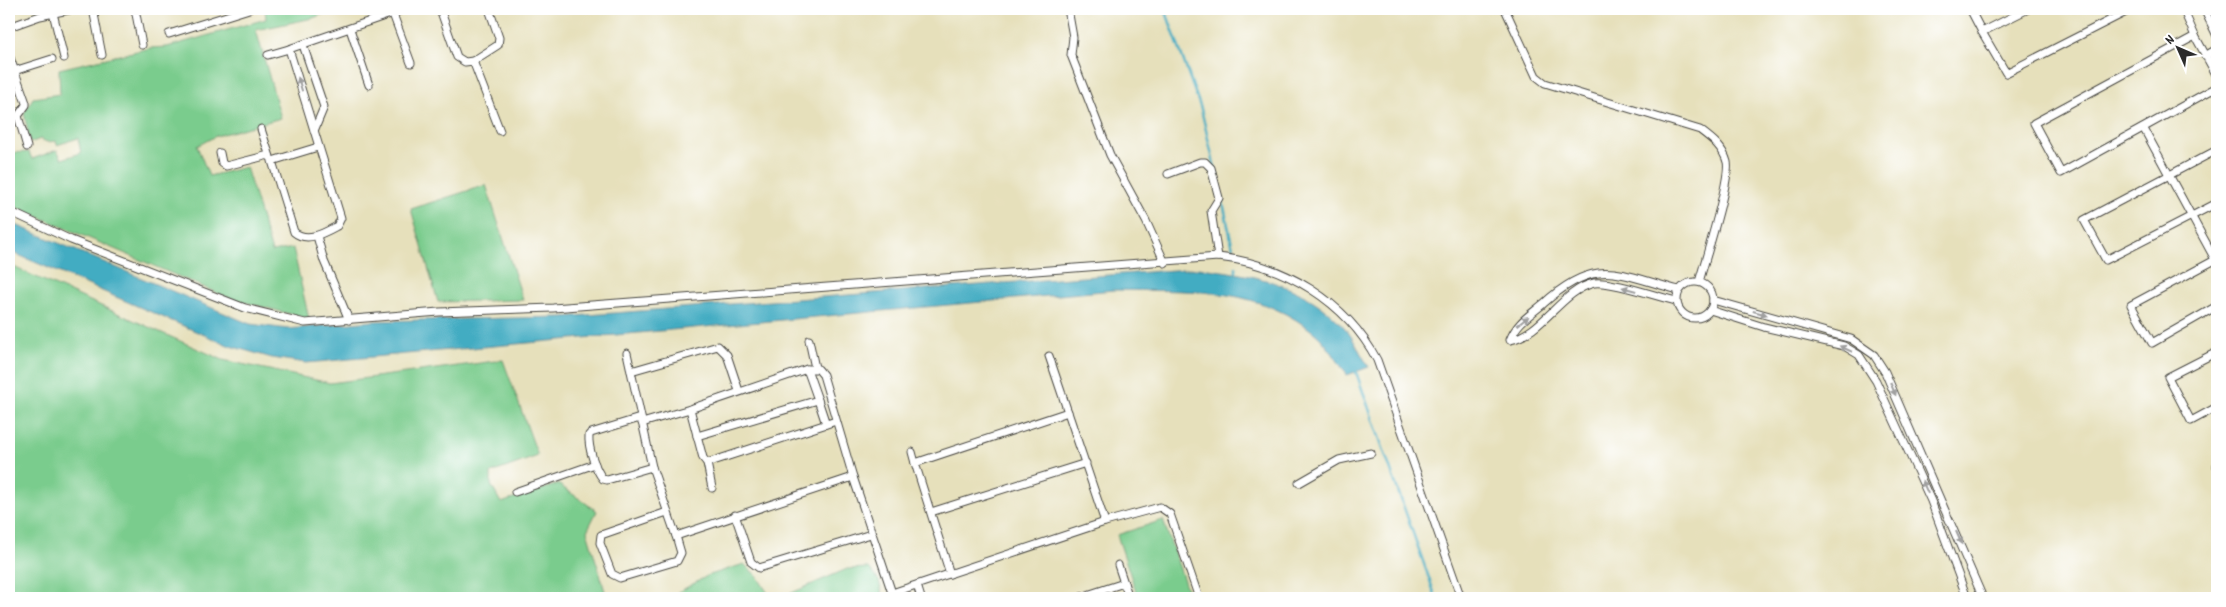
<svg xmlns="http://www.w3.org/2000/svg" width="2226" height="607" font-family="Dekko,sans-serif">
  <rect width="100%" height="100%" fill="#fff"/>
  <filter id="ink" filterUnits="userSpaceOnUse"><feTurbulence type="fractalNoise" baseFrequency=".02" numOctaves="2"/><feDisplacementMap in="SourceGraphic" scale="10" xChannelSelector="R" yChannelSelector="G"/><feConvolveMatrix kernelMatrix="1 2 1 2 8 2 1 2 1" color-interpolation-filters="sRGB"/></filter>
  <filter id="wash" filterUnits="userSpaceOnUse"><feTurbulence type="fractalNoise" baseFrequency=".0096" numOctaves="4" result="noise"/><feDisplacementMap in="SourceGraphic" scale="20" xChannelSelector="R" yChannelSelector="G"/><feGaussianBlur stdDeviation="1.12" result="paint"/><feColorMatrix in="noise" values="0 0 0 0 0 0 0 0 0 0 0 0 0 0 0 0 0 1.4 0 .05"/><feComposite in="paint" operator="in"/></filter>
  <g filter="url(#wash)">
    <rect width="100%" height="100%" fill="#e6e0bb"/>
    <!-- green -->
    <g fill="#7acc8d" stroke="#527c5c">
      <polygon points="265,9 336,9 313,18 256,30 281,118 216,136 197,146 209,176 246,167 272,252 293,248 309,319 229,298 9,204 9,153 29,152 32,159 57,150 62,159 81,153 78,138 57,145 56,141 47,142 40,139 30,143 24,113 33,98 60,94 59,69 150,48 167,47 266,19"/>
      <polygon points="486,185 523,300 438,302 411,209"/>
      <polygon points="9,265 223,360 330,383 503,360 538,456 491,473 491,485 501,503 558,484 597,511 587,531 607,598 9,598"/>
      <polygon points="1163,520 1190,598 1138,598 1117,535"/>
      <polygon points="744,564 757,576 771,598 668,598 707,576"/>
      <polygon points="869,568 879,581 883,598 780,598 847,569"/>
    </g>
    <!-- water -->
    <path fill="#43acc2" stroke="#376c76" d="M9 222 250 324 288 329 373 321 562 317 1200 268C1256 275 1305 284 1345 328 1354 339 1361 355 1369 367L1347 375C1336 359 1325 339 1308 328 1248 284 1185 292 1114 290L306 363 272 358 230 346 9 251Z"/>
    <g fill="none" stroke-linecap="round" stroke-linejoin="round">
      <!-- stream -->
      <g stroke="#43acc2" stroke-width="2.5">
        <polyline points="1165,9 1201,109 1218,181"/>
        <polyline points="1222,198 1234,253"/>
        <polyline points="1236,267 1236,272"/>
        <polyline points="1356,372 1436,598"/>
      </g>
    </g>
  </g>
  <g filter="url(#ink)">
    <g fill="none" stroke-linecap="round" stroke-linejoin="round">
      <defs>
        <g id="street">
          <polyline points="93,9 102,55"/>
          <polyline points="135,9 142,45"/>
          <polyline points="440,9 457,57 465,62 473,61 500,131"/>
          <polyline points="1068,9 1073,37 1071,55 1073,60 1110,155 1146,221 1165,263"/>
          <path d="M1505 9 1536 76 1545 83 1700 130C1712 139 1723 147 1727 162 1731 179 1705 260 1699 282"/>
          <polyline points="1970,9 1982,32"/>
          <polyline points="2028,9 1982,32 2006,73 2132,9"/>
          <polyline points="2183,9 2195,36 2217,76"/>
          <polyline points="2204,9 2217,36"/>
          <polyline points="53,13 64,58"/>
          <polyline points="393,14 411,63"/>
          <polyline points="9,27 40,16 73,9"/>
          <polyline points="350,29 369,85"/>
          <polyline points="169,34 249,9"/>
          <polyline points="2195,36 2034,123 2061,173 2217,87"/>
          <polyline points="303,45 324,107 314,131"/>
          <polyline points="9,55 26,103 26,105 18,116 27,147"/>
          <polyline points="268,55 289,49"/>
          <polyline points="2205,56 2217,49"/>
          <polyline points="473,61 498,45 499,38 489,9"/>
          <polyline points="14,71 52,59"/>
          <polyline points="261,129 270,157"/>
          <polyline points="2144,129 2217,263"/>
          <path d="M318 147 272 161 294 232C307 243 324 233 337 226L341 218 289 49 405 9"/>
          <polyline points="2217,150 2084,220 2106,260 2217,203"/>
          <polyline points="220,153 222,163 226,166 269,155"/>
          <polyline points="1168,174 1200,162 1205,162 1211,168 1219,198 1211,211 1218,257"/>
          <path d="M9 211 71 240 245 308 305 323 439 312 553 308 1218 257C1284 264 1346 301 1377 360L1461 598"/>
          <polyline points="317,236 324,261 349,320"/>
          <polyline points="2215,260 2131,305 2152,343 2217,306"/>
          <circle cx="1695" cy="300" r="18"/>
          <polyline points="1713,300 1851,339 1874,355 1885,372 1983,598"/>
          <path d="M1676 301C1658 297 1610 280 1594 283 1562 290 1542 334 1510 340 1517 322 1529 316 1543 304 1597 255 1617 274 1679 290"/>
          <polyline points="1710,310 1764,327 1844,346 1859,355 1876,381 1931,501 1967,598"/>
          <polyline points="809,340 815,368"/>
          <polyline points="2217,352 2168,377 2191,421 2217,407"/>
          <polyline points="627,353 652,467 676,536 853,477"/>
          <polyline points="1049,356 1105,522"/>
          <polyline points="631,371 718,346 727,355 739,391"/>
          <polyline points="818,400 826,424"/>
          <polyline points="690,409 703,458 707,463 712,488"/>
          <path d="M640 418 591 433 589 435C588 448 595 469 603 479L607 480 652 467"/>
          <polyline points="642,423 690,409 807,369 818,369 823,375 853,477 892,593 1105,522 1160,507 1170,514 1199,598"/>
          <polyline points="697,436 818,400 807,369"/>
          <polyline points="912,452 915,463"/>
          <polyline points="707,463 836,421"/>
          <polyline points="2217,465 2217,467"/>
          <polyline points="1299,483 1339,460 1371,453"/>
          <polyline points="515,492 595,464"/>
          <polyline points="667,512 601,535 600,543 612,574 620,578 677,561 681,553 676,536"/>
          <polyline points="931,512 1086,463"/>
          <polyline points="735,515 751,562 759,568 871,534"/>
          <polyline points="1118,565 1129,598"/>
          <polyline points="950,574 915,463 1068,412"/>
          <polyline points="917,585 921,598"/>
          <polyline points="1078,598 1124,583"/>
        </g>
      </defs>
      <!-- street casing -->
      <use href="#street" stroke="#474641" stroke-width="9"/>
      <!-- street -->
      <use href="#street" stroke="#fff" stroke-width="7"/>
    </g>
    <!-- one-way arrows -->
    <defs><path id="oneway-solid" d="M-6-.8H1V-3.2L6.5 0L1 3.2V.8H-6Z" transform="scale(1.25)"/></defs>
    <g fill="#a0a0a0">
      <use href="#oneway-solid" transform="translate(300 84) rotate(-107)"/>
      <use href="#oneway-solid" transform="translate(1629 289) rotate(-165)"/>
      <use href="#oneway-solid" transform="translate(1760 313) rotate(15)"/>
      <use href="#oneway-solid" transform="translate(1523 321) rotate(-38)"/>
      <use href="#oneway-solid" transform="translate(1846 349) rotate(-155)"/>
      <use href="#oneway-solid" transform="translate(1893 389) rotate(67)"/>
      <use href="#oneway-solid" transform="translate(1925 487) rotate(-114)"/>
      <use href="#oneway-solid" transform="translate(1959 538) rotate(66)"/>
    </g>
  </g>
  <!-- margin -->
  <rect width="2226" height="607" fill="none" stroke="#fff" stroke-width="30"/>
  <!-- north arrow -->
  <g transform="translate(2178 48) rotate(315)" stroke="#ffffff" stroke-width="4" paint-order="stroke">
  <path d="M0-4L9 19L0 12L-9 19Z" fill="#2b2b2b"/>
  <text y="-8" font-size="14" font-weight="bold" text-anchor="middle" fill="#2b2b2b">N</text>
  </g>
</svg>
